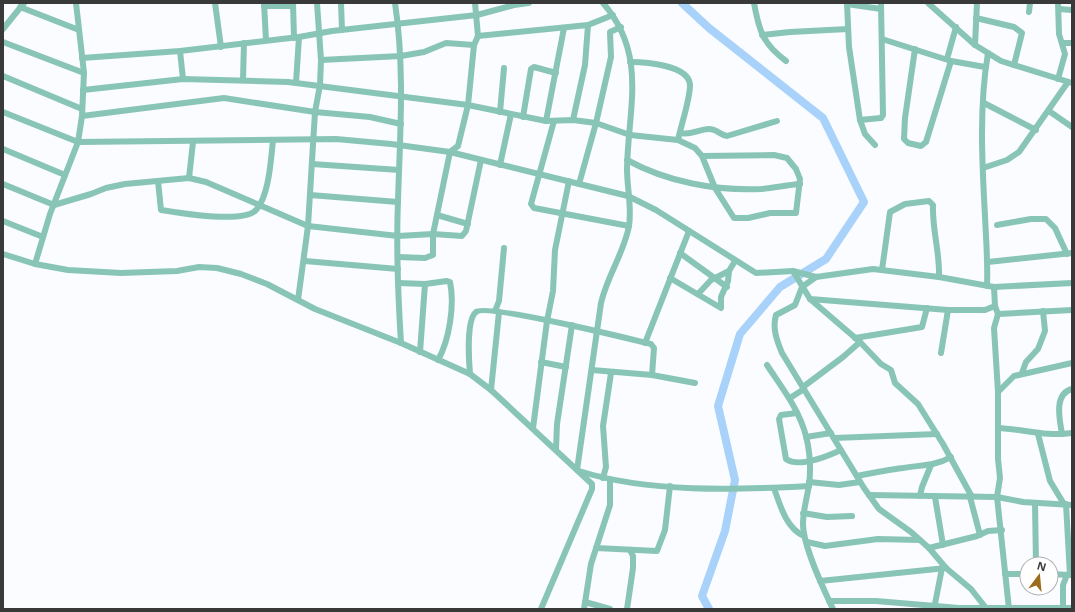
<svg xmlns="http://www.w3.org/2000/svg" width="1075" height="612" font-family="'Noto Sans',sans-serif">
  <rect width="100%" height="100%" fill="#fafcff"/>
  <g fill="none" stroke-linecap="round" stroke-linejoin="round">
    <!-- river -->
    <polyline stroke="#a9d2fa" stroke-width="8" points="682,3 709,28 823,118 864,202 826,259 780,287 740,334 718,406 735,480 725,531 702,596 709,609"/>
    <!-- minor -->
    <g stroke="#88c5b6" stroke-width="6">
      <polyline points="215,3 221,47"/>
      <polyline points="264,3 266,40"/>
      <polyline points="293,3 294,38"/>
      <polyline points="341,3 342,30"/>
      <path d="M395 3C405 69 400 135 398 200 396 248 398 296 401 343"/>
      <path d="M754 3C759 31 763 44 786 61"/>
      <polyline points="847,3 849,47 860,120 865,134 875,145"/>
      <polyline points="928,3 975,45 1001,61 1072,83"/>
      <polyline points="1058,3 1059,34 1065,54 1058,79"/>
      <polyline points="847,4 881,9"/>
      <polyline points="264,6 293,6"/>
      <polyline points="20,7 79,30"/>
      <polyline points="1059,9 1072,10"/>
      <polyline points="1029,12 1030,3"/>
      <polyline points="976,18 1014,27 1022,33 1014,65"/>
      <polyline points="3,29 24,3"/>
      <polyline points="762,35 790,32 848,29"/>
      <polyline points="478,36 588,25 613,15"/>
      <polyline points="882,39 951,61 985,67"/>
      <polyline points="3,42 84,73"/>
      <polyline points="1063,43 1072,43"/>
      <polyline points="975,45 977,3"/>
      <polyline points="915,49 905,118 904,139 908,143 921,146 926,142 951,61"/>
      <polyline points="180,51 183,79"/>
      <polyline points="82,58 180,51 299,37 332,31 477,15 514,5 529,3"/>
      <polyline points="947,59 956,27"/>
      <polyline points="321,60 401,56 424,52 446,43 474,45"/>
      <path d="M630 62C645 62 689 65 690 85 690 100 681 125 678 140"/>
      <polyline points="3,76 82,109"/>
      <polyline points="243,80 244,43"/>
      <polyline points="296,83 299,37"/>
      <polyline points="83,90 183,79 288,82 468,105 546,121 573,120 596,123 630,135 678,140 695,148 702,156 715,188 734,218 748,218 770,213 796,213 800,179 796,169 787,158 774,155 702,156"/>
      <polyline points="984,103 1036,130"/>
      <polyline points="1049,111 1072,127"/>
      <polyline points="3,112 78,142 336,139 391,144 450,152 628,196 656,210 756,273 793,271 816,277 873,269 939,277 994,287 1072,283"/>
      <polyline points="500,112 504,68"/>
      <polyline points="82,116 224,98 315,112 370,117 401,124"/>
      <polyline points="523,117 531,69 534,67 556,73"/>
      <polyline points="573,120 585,65 588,25"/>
      <polyline points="860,120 881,118 883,115 881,3"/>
      <polyline points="546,121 564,28"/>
      <polyline points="554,121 531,204 534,208 629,226"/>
      <path d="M680 133C690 136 699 129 709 129 717 129 720 135 727 136L777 121"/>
      <polyline points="3,149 65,175"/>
      <path d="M627 160C667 182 716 191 761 189 774 188 787 185 800 184"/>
      <polyline points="312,164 399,170"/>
      <polyline points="500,165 511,114"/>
      <polyline points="983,168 1007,160 1019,152 1068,82"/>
      <polyline points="189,178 193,142"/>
      <path d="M158 181 161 210C179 213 242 223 255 211 269 198 271 159 273 140"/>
      <polyline points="3,184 54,205 91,194 106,188 125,184 189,178 206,182 308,226 398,236 433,234 462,236 466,231 481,160"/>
      <polyline points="579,184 596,123 611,57 610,32 621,27"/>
      <polyline points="310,195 398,202"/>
      <polyline points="437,215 468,224"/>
      <polyline points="3,221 43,237"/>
      <polyline points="997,225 1031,219 1046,219 1055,228 1067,254"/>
      <polyline points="680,253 727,287"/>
      <polyline points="3,254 35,264 68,270 121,273 177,271 199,267 217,268 241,274 267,284 315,309 401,343 470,374 491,390 592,484 592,489 541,609"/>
      <polyline points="398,257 425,258 433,255 433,234 450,152 458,146 468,105 474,45 478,36 475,3"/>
      <polyline points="305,261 398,269"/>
      <polyline points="988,262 1072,253"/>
      <polyline points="35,264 50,214 78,142 82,116 84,73 76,3"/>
      <path d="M882 270 890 212 905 204 929 201 933 205C932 230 940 252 939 277"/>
      <polyline points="793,271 810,299 860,342 881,364 891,370 895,383 918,404 943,444 972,497"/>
      <path d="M816 277 802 287 795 305 776 315C772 328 777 341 782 353L864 488 879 509 911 532 929 548 946 568 971 589 986 608"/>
      <polyline points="670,278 721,308 721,297 728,281 729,271"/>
      <path d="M398 283 425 284 447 281 450 282C455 305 449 341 438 360"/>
      <path d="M987 286C988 262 986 239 985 216 982 162 979 106 988 53"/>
      <polyline points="994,287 995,306 998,314 994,328 998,392 998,459 1000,478 997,497 1009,609"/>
      <polyline points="698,294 711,280 729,271 735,261"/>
      <polyline points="810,299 948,310 985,310 995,306"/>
      <polyline points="298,300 308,226 315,112 320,85 321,60 317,3"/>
      <polyline points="495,311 499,301 504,248"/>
      <polyline points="998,314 1072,310"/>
      <polyline points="855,338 922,327 927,308"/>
      <polyline points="645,343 689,231"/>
      <polyline points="420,352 425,284"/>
      <polyline points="941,353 948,310"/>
      <polyline points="541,362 566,367"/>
      <path d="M767 365C782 388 799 409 806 436 810 452 811 469 809 485 807 498 803 510 803 524 803 546 823 588 833 609"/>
      <polyline points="592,370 652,375 695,383"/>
      <polyline points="1022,373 1026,362 1038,349 1045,331 1043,311"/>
      <path d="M470 374C469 362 466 320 476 312 485 303 630 339 651 344L654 348 652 375"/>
      <polyline points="803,387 843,357 860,342"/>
      <polyline points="491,390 499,312"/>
      <polyline points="998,392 1014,376 1072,363"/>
      <polyline points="790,398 804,389"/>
      <path d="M797 413 781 415 779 419 786 459C799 468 828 456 841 450"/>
      <polyline points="533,428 547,321 553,291 555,250 569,181"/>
      <path d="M998 428C1023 429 1046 437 1072 433"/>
      <polyline points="1038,434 1050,481 1064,504"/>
      <path d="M1062 434C1060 421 1053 394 1072 389"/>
      <polyline points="806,437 831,433"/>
      <polyline points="834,438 937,434"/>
      <polyline points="556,449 557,424 572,325"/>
      <path d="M577 470 601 303C607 276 624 253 629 226 632 207 627 188 627 169 628 108 648 55 603 3"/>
      <path d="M579 471C649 493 735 490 809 486"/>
      <path d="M857 476C872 473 887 470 903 468 920 465 936 466 951 457"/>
      <polyline points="603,478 606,467 603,426 611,373"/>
      <polyline points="809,482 839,485 860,482"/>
      <path d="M774 488C780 505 786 528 804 536"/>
      <polyline points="869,495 997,497 1023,502 1072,505"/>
      <polyline points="920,496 922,487 931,465"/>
      <polyline points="935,497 943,545"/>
      <polyline points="970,497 980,535"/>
      <polyline points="1035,503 1036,564"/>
      <polyline points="1066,504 1070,575"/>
      <polyline points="803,513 827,517 852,516"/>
      <polyline points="807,542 825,546 878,539 919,540"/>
      <polyline points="596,548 657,551 665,530 670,486"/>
      <polyline points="929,548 977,536 988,531 1002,530"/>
      <polyline points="1005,574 1027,574"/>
      <polyline points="1051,574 1069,575"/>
      <polyline points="820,581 946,568"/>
      <polyline points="829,601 876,601 959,608 1072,608"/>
      <polyline points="585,602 610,609"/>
      <polyline points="584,609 591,564 610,505 610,480"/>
      <polyline points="627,609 633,568 633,556 630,550"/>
      <polyline points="934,609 942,568"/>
      <polyline points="1063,609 1063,585 1067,575"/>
    </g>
  </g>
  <!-- border -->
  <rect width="1075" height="612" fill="none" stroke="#39393a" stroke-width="8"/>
  <!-- north arrow -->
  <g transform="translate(1039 576) rotate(16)"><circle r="19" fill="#ffffff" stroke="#b0b0b0"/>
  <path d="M0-3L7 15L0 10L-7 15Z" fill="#9a6c1c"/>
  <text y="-6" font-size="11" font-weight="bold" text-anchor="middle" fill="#39393a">N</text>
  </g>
</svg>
